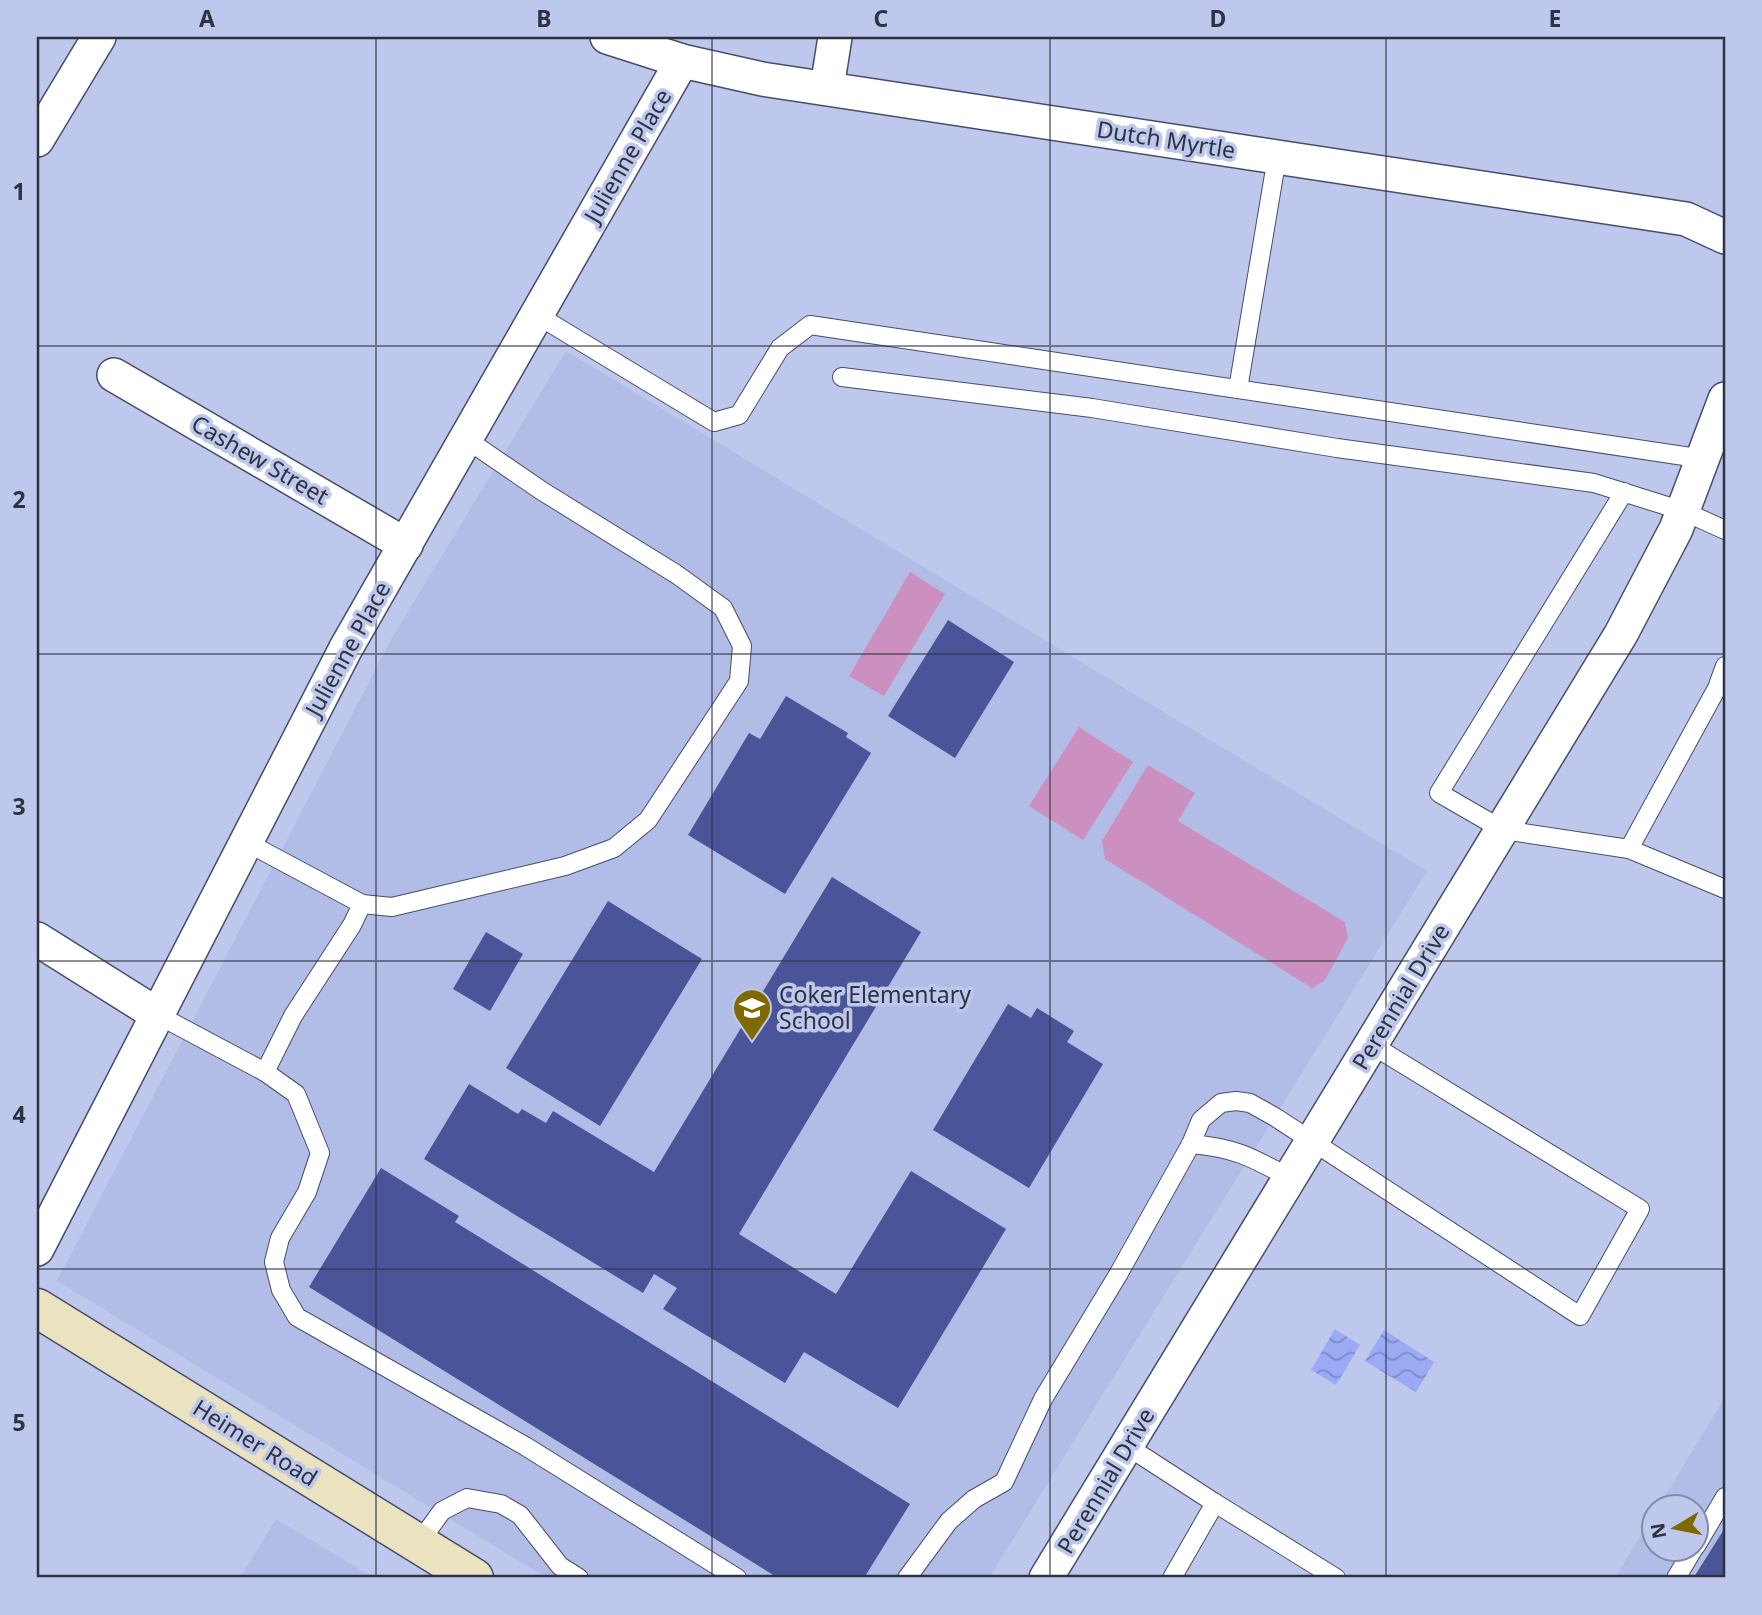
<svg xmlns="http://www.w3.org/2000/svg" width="1762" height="1615" font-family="'Noto Sans',sans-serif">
  <defs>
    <pattern id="water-waves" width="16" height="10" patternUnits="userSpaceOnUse" patternTransform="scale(1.75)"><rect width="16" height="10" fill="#9aaaf5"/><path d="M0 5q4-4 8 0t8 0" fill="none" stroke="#7e8bc8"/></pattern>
  </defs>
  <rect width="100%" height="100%" fill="#bec7ec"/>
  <!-- built -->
  <g fill="#b1bce7">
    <polygon points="566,351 1427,871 989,1578 547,1578 57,1281 392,638"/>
    <polygon points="1725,1397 1725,1578 1615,1578 1653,1515 1654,1548 1696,1548 1696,1506 1659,1506"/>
    <polygon points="276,1519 374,1578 240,1578"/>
  </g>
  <!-- park -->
  <g fill="#cb90bf">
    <polygon points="910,572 945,594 884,696 849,676"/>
    <polygon points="1079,727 1133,762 1083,840 1029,806"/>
    <polygon points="1148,765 1195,793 1178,821 1345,922 1348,938 1325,980 1312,988 1105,859 1102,841"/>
  </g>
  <!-- water -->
  <g fill="url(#water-waves)">
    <polygon points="1335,1329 1360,1345 1336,1385 1311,1370"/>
    <polygon points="1384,1330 1434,1362 1416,1392 1365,1361"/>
  </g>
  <!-- building -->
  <g fill="#4a5599">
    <polygon points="948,620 1014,662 955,758 888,716"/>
    <polygon points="786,696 848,733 846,737 871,753 785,894 688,835 749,733 760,739"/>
    <polygon points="832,877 921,932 739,1234 836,1294 911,1171 1006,1229 898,1408 804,1352 785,1383 663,1309 677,1288 654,1274 643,1293 424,1159 469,1084 518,1114 522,1109 546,1123 553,1111 654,1172"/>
    <polygon points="608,901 702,959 600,1126 506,1068"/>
    <polygon points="486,932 523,954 490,1011 453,989"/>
    <polygon points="1008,1004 1031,1018 1037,1008 1074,1031 1067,1042 1103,1064 1029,1188 933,1130"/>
    <polygon points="381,1168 459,1216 455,1222 910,1504 864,1578 778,1578 309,1287"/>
    <polygon points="1723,1531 1725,1533 1725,1578 1696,1578 1694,1577"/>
  </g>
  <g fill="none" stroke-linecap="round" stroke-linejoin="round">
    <defs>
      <g id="lane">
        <polyline points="537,315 714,422 739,415 780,348 810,325 1704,459"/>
        <polyline points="842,377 1092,408 1337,448 1594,483 1683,511 1725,530"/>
        <polyline points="1238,389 1277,157"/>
        <polyline points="1624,492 1439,793 1503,830 1629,849 1717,688 1725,666"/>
        <polyline points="246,842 362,904 392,907 565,866 614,848 648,820 739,681 742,646 723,608 676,574 542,491 466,439"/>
        <polyline points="1629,849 1725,889"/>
        <polyline points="158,1015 265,1072 293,1016 352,925 362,904"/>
        <polyline points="265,1072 296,1094 320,1153 307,1192 280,1238 274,1262 281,1290 297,1317 525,1446 737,1578"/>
        <path d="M1191 1144C1236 1148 1251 1157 1290 1178"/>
        <polyline points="1127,1446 1215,1503 1172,1578"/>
        <polyline points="1215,1503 1336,1578"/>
        <polyline points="418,1544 442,1511 467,1498 501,1504 520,1515 560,1566 579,1578"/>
        <polyline points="1696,1546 1725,1497"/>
        <polyline points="907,1578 949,1521 974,1499 1004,1482 1043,1399 1119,1273 1191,1144 1201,1120 1221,1103 1236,1101 1250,1103 1275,1117 1580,1316 1640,1209 1372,1045"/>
        <polyline points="1676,1578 1694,1548"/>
      </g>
      <g id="street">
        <polyline points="607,37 682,61 762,79 1686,219 1725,237"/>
        <polyline points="827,88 835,37"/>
        <polyline points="37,140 99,37"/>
        <polyline points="114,375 406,545"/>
        <polyline points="37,939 158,1015"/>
        <polyline points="37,1249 346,648 682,61"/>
        <polyline points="1046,1578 1621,634 1676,529 1725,399"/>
      </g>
      <polyline id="secondary" points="37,1308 474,1578"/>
    </defs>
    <!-- lane casing -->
    <use href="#lane" stroke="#464d6c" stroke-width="20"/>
    <!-- street casing -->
    <use href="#street" stroke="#464d6c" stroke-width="36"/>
    <!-- secondary casing -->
    <use href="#secondary" stroke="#464d6c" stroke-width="41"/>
    <!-- lane -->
    <use href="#lane" stroke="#fff" stroke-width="18"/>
    <!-- street -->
    <use href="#street" stroke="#fff" stroke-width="33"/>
    <!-- secondary -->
    <use href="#secondary" stroke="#ebe2c0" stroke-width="38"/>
  </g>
  <!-- grid -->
  <path fill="none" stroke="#2f3240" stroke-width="2" stroke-opacity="0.55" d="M376 37V1578M712 37V1578M1050 37V1578M1386 37V1578M37 346H1725M37 654H1725M37 961H1725M37 1269H1725"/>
  <!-- icons -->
  <defs>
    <symbol id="school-pin" viewBox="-11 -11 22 30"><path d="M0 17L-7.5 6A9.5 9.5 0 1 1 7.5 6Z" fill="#806901" stroke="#bec7ec"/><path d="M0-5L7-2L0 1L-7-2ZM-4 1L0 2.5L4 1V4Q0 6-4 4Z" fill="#fff"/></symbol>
  </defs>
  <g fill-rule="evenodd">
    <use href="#school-pin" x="730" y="986" width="44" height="60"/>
  </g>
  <g text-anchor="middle" stroke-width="7" stroke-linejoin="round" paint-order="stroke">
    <!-- street labels -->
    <g font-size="23" fill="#2f3240" stroke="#bec7ec">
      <text transform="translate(1166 140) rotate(9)" y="8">Dutch Myrtle</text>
      <text transform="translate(628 156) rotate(-60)" y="8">Julienne Place</text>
      <text transform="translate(260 460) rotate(30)" y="8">Cashew Street</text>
      <text transform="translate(348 649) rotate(-61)" y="8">Julienne Place</text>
      <text transform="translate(1401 997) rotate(-59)" y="8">Perennial Drive</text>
      <text transform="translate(255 1443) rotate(32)" y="8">Heimer Road</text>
      <text transform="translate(1106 1481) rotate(-59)" y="8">Perennial Drive</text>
    </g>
    <!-- poi labels -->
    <g font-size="23" fill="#2f3240" stroke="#bec7ec" text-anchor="start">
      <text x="779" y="1003">Coker Elementary<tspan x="779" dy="26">School</tspan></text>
    </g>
  </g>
  <!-- border -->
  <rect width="1762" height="1615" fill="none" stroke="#bec7ec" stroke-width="77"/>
  <!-- north arrow -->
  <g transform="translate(1675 1528) rotate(260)"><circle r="33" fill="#bec7ec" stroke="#858ba7" stroke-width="2"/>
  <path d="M0-5L12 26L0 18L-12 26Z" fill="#806901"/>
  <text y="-10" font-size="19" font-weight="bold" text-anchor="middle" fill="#2f3240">N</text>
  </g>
  <rect x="38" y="38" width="1686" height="1538" fill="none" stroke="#2f3240" stroke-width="2.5"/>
  <g font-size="23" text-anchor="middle" font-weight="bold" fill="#2f3240">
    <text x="207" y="27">A</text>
    <text x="544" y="27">B</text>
    <text x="881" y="27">C</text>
    <text x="1218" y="27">D</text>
    <text x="1555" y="27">E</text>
    <text x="19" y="200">1</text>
    <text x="19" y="508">2</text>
    <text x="19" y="815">3</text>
    <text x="19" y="1123">4</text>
    <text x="19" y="1431">5</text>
  </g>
</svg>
